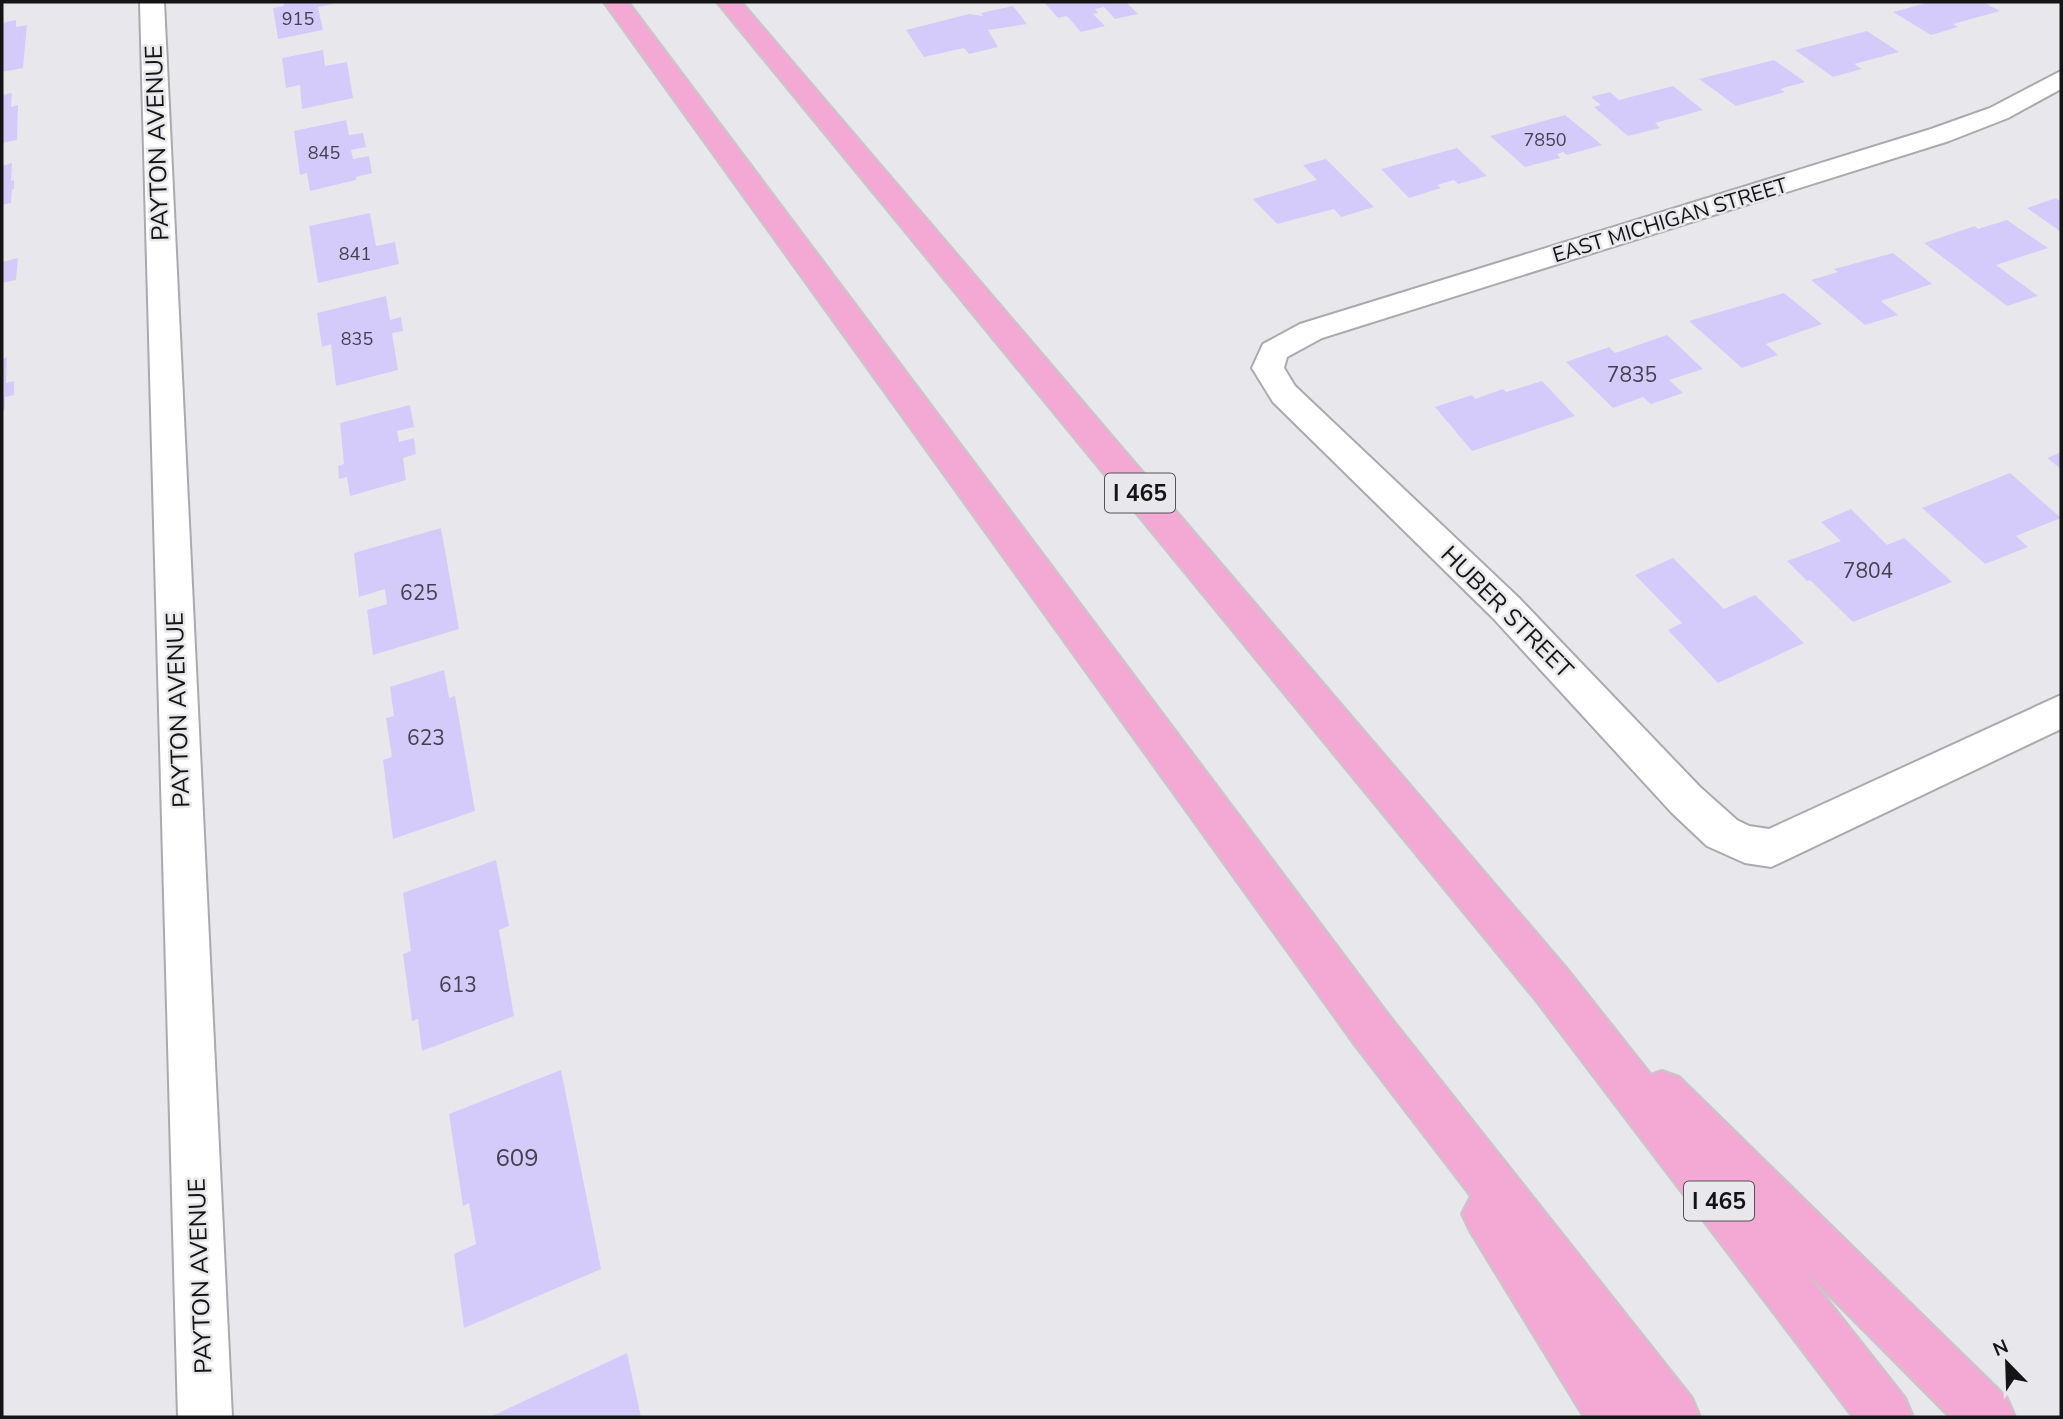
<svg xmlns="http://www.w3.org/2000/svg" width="2063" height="1419" font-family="'Nunito Sans',sans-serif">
  <rect width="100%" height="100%" fill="#e8e8ec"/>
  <!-- building -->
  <g fill="#d5cbfb">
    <polygon points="283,2 332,2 333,4 318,7 323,30 278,39 273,8 284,6"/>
    <polygon points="1044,2 1126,2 1138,14 1115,19 1104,7 1095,9 1098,13 1093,14 1105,26 1081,32 1067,16 1058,18"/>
    <polygon points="1930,2 1983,2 2000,11 1953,24 1958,27 1931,35 1893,12"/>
    <polygon points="1013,6 1027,24 988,30 998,47 969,54 964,48 924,57 906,30 969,14 983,16 981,13"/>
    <polygon points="16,20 16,27 27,25 23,68 2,72 2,23"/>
    <polygon points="1867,31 1899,52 1854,64 1862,69 1833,77 1795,50"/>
    <polygon points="323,50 325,66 347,62 353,98 302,109 300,85 286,88 282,58"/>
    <polygon points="1774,60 1805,82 1780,89 1785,92 1736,106 1699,79"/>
    <polygon points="1673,86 1703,110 1655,123 1660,128 1628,136 1594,107 1601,105 1591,97 1610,92 1619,100"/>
    <polygon points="12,93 11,107 18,105 17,140 2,143 2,95"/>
    <polygon points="1565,115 1602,145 1567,155 1563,152 1557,154 1560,158 1525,167 1490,136"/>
    <polygon points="346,120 349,135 363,133 366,147 351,150 353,159 369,156 372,173 356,177 356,180 310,191 307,173 300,175 294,131"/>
    <polygon points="1457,148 1487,176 1458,184 1454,180 1437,185 1441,188 1409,198 1381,169"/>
    <polygon points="1326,159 1374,207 1341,217 1334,209 1277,224 1253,199 1317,180 1303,165"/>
    <polygon points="12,163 11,181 14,180 14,189 12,189 11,203 2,205 2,166"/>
    <polygon points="2056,198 2061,202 2061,232 2027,208"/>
    <polygon points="370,213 376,246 395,242 399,264 318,283 309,226"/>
    <polygon points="2007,220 2048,248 1996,265 2038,296 2007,306 1924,243 1975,226 1978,229"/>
    <polygon points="1893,253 1932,284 1881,301 1898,315 1865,325 1811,280 1838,272 1834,269"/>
    <polygon points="18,258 16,280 2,283 2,262"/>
    <polygon points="1784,293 1822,324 1766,344 1778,355 1742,368 1689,321"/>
    <polygon points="386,296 390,320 401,317 403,331 392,333 398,370 336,386 331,344 322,347 317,313"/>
    <polygon points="1667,335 1703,369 1669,380 1683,393 1651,404 1643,397 1613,408 1566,362 1609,347 1615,353"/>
    <polygon points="7,357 6,383 14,381 14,395 5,397 5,410 2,411 2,359"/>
    <polygon points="1542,381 1575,416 1472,451 1435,407 1472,395 1475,399 1503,389 1506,392"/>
    <polygon points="410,405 414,427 397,431 399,442 414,438 416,454 403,458 406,480 350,496 347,477 339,479 338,466 344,464 340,423"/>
    <polygon points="2061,452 2061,469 2047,458"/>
    <polygon points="2010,473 2061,518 2016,536 2028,547 1985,564 1922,508"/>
    <polygon points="1851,509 1887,545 1904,538 1952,582 1853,622 1810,580 1807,581 1787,561 1841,541 1821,522"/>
    <polygon points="441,528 459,629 373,655 367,610 387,604 385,589 359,597 354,553"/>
    <polygon points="1673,558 1724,609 1755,595 1804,643 1718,683 1668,630 1682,623 1635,575"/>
    <polygon points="444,670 449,698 455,696 475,811 393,839 383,760 392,757 386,718 394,716 390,687"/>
    <polygon points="496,860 509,926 499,930 514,1016 422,1051 418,1019 412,1021 403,954 411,951 403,893"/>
    <polygon points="561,1070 601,1269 464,1328 454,1254 476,1244 469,1203 463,1206 449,1114"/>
    <polygon points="627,1353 641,1417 490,1417"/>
  </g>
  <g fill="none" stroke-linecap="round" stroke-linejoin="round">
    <defs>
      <g id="street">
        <polygon points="140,2 164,2 232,1417 178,1417"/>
        <polygon points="2061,71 2061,89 2008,118 1949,141 1322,338 1287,357 1284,368 1295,386 1519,598 1700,787 1737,820 1749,826 1769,829 2061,695 2061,729 1771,867 1745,863 1707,846 1672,813 1493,618 1273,402 1252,368 1263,344 1300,324 1931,129 1990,108"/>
      </g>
      <g id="highway">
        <polygon points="604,2 628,2 1387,1013 1692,1398 1700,1417 1584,1417 1470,1231 1462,1214 1471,1196 1355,1045"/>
        <polygon points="717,2 741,2 1567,969 1651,1075 1662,1071 1679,1077 2007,1398 2015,1417 1950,1417 1804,1270 1905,1398 1913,1417 1853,1417 1535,999"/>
      </g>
    </defs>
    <!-- street casing -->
    <use href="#street" stroke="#aaa9ad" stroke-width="4"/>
    <!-- highway casing -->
    <use href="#highway" stroke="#c7c7c7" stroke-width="4"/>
    <!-- street -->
    <use href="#street" fill="#fff" fill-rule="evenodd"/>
    <!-- highway -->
    <use href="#highway" fill="#f4a9d4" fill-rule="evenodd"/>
  </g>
  <g text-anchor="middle" stroke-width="5" stroke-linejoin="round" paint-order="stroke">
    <!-- far-number labels -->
    <g font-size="18" fill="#44424e">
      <text x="298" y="25">915</text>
      <text x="1545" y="146">7850</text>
      <text x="324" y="159">845</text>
      <text x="355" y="260">841</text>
      <text x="357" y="345">835</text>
    </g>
    <!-- far-street labels -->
    <g font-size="21" fill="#141415" stroke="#e8e8ec">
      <text transform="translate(1670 220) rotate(-17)" y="7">EAST MICHIGAN STREET</text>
    </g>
    <!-- number labels -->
    <g font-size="21" fill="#44424e">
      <text x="1632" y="382">7835</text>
      <text x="1868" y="578">7804</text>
      <text x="419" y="600">625</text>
      <text x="426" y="745">623</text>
      <text x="458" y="992">613</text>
    </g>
    <!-- shield labels -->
    <g fill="#e8e8ec" stroke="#545456" stroke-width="2">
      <rect x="1105" y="473.5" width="70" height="39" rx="5"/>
      <rect x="1684" y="1181.5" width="70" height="39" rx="5"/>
    </g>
    <g font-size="23" font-weight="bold" fill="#141415">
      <text x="1140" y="501">I 465</text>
      <text x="1719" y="1209">I 465</text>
    </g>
    <!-- street labels -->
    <g font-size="24" fill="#141415" stroke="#e8e8ec">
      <text transform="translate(157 143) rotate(-92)" y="8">PAYTON AVENUE</text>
      <text transform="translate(1507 612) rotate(45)" y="8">HUBER STREET</text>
      <text transform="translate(178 710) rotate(-92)" y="8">PAYTON AVENUE</text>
      <text transform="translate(200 1276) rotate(-92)" y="8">PAYTON AVENUE</text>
    </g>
    <!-- near-number labels -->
    <g font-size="24" fill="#44424e">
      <text x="517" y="1166">609</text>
    </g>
  </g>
  <!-- border -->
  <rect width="2063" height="1419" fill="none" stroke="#141415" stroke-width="7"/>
  <!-- north arrow -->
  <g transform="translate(2007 1363) rotate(337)" stroke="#e8e8ec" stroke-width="5" paint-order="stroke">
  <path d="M0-5L12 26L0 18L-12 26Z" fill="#141415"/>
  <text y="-10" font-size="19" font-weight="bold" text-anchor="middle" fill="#141415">N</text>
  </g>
</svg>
